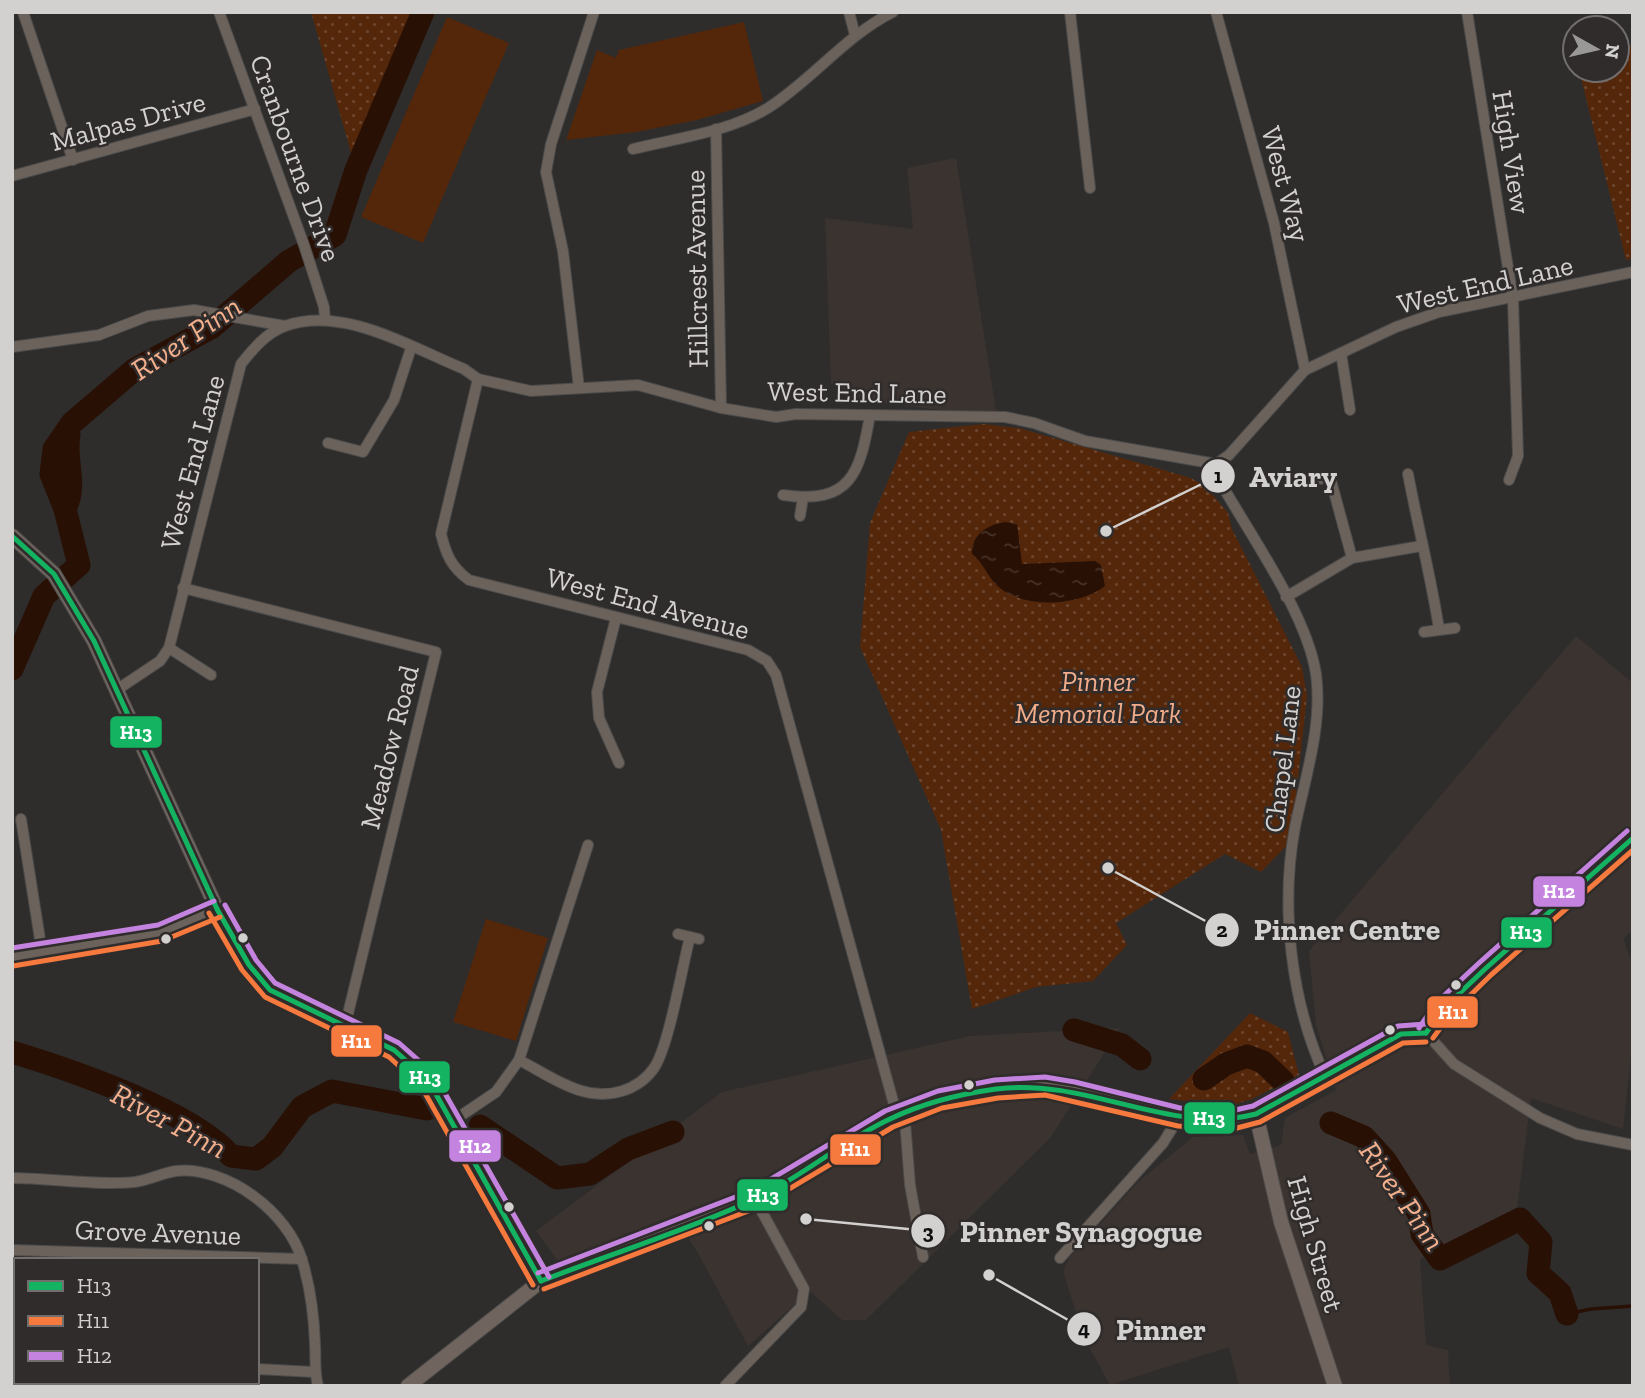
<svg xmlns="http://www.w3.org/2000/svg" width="1645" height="1398" font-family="'Zilla Slab',serif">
  <defs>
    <pattern id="park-dots" width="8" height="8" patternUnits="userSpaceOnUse" patternTransform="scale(1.75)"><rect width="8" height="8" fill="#54270b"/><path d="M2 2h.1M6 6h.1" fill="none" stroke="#6c452e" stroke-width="1.8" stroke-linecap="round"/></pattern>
    <pattern id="water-ripples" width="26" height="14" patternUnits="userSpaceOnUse" patternTransform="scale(1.75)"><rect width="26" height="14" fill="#291005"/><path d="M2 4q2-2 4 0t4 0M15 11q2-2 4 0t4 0" fill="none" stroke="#473228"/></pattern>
  </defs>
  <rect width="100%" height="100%" fill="#2e2d2c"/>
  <!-- built -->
  <g fill="#3b332f">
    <polygon points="956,158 997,417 867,401 831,383 825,218 913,229 907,168"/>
    <polygon points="1576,636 1633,683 1633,932 1628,933 1624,940 1633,967 1633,1037 1623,1129 1531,1098 1516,1216 1462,1243 1420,1259 1426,1345 1448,1350 1450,1386 1239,1386 1229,1347 1110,1385 1083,1336 1063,1271 1070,1257 1138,1182 1193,1137 1243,1135 1250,1154 1281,1145 1285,1118 1336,1090 1316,1025 1309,951"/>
    <polygon points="1120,1028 1051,1137 866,1320 842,1320 810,1291 748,1346 698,1253 675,1217 560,1264 536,1231 722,1092 970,1036"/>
  </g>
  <!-- green -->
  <g fill="#54270b">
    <polygon points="447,17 509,43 423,243 361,217"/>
    <polygon points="744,22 763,101 697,120 636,132 566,140 597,50 616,58 619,50"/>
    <polygon points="486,919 548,938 516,1041 453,1022"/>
  </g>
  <!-- park -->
  <g fill="url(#park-dots)">
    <polygon points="311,12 428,12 356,170"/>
    <polygon points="1633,46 1633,258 1626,260 1579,70 1617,70 1617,50"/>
    <polygon points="984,424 1019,428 1191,478 1207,488 1228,513 1232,529 1302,667 1307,696 1291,841 1261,872 1225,854 1116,923 1127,945 1093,981 1036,987 972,1009 941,830 860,647 870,523 909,432"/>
    <polygon points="1250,1013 1288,1032 1299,1075 1252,1099 1230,1106 1169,1099"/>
    <polygon points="12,1368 16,1368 16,1382 164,1382 164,1386 12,1386"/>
  </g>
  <!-- water -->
  <path fill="url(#water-ripples)" d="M1005 522 1017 524 1022 564 1095 561 1101 565 1105 586C1080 606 1026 609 1000 588 988 579 984 563 972 554 972 534 987 525 1005 522Z"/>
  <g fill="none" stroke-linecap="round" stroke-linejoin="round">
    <!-- stream -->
    <polyline stroke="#291005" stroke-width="3.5" points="1567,1314 1591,1309 1633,1306"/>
    <!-- river -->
    <g stroke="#291005" stroke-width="23">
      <path d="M65 509C78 483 64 462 69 435"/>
      <polyline points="12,669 44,596 79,565 65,509 51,474 54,449 72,423 135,369 211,328 289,261 335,235 356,170 423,12"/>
      <polyline points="1074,1030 1122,1045 1140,1059"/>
      <path d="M12 1052C71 1070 192 1111 231 1156L256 1159 272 1147 302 1107 332 1091 427 1109"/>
      <polyline points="1204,1079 1226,1064 1247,1056 1263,1062 1283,1081"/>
      <polyline points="1331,1123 1364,1137 1385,1160 1419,1214 1422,1234 1440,1259 1520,1219 1541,1242 1538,1273 1560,1293 1567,1314"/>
      <polyline points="480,1126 557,1178 590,1174 628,1149 673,1132"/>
    </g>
    <defs>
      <g id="street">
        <polyline points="23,12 73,160"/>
        <polyline points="219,12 304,245 324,307 325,320"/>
        <polyline points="849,12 855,35"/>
        <polyline points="1070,12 1090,188"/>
        <polyline points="1216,12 1274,223 1305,370"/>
        <polyline points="1467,12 1513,299 1518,456 1509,480"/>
        <polyline points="716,129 721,408"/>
        <path d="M633 149C677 138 729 132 768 108 813 79 845 36 893 12"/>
        <polyline points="12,176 255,109"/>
        <polyline points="12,347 99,335 148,316 194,310 285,326"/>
        <polyline points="1341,353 1350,410"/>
        <path d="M478 379 441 534C446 554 451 567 469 580L748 650 767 661 776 675 893 1101 905 1121 910 1185 923 1257"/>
        <polyline points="579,388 563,251 546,172 551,144 594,12"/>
        <polyline points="328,443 363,452 394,400 411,348"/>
        <path d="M1216 464 1219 480C1249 533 1307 614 1316 674 1323 725 1305 778 1295 827 1280 907 1291 1004 1326 1078"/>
        <path d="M1408 474C1418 527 1431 577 1439 629"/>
        <polyline points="1313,480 1330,477 1352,558"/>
        <path d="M783 495C851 505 860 473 870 415"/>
        <polyline points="800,516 803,498"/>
        <polyline points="183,588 436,652 345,1026"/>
        <polyline points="1286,597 1352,558 1421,546"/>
        <polyline points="616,618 597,692 599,718 619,763"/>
        <polyline points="1424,632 1455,628"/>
        <polyline points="169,648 211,675"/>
        <path d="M118 689 160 661 169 648 241 364C253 349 266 333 285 326 343 305 412 348 464 369L478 379 531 391 638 385 721 408 776 417 796 414 1005 417 1034 423 1085 441 1216 464 1229 455 1305 370 1396 327 1439 312 1633 272"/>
        <polyline points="21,819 42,952"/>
        <polyline points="678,934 699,939"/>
        <polyline points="12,957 160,933 217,909"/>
        <polyline points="1426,1033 1454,1064 1540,1118 1577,1134 1633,1145"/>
        <path d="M519 1060C539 1070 560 1085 582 1091 608 1099 638 1091 654 1068 669 1046 682 967 690 937"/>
        <polyline points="453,1121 496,1092 519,1060 588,845"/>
        <path d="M12 1178C50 1178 99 1186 135 1182 149 1180 162 1173 176 1171 227 1166 288 1212 302 1260 310 1286 314 1316 315 1344 316 1359 314 1371 318 1386"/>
        <polyline points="12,1250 302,1259"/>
        <polyline points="1060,1258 1163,1143 1179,1117"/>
        <polyline points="257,1369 314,1372"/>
        <polyline points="725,1386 801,1307 804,1289 755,1199"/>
      </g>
      <g id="secondary">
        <polyline points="12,536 54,574 94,641 217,909 249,965 270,990 394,1050 428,1080 541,1281"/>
        <polyline points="1256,1114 1281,1222 1335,1386"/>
        <polyline points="408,1386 541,1281 755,1199 889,1119 923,1105 997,1089 1045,1086 1073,1090 1179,1117 1232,1120 1256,1114 1401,1034 1426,1033 1443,1009 1485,969 1633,838"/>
      </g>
    </defs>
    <!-- street casing -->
    <use href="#street" stroke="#4c4b4a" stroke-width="12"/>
    <!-- secondary casing -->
    <use href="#secondary" stroke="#4c4b4a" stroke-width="16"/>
    <!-- street -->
    <use href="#street" stroke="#6b625c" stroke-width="10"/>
    <!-- secondary -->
    <use href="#secondary" stroke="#6f645e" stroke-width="14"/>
    <defs>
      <g id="bus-1">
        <polyline points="12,536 54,574 94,641 217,909 249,965 270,990 394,1050 428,1080 541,1281"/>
        <polyline points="1426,1033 1443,1009 1485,969 1633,838"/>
        <path d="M541 1281C611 1254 685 1231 753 1200 801 1178 842 1141 890 1119 923 1103 960 1094 996 1089 1088 1077 1168 1136 1256 1114L1401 1034 1426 1033"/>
      </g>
      <g id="bus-2">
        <polyline points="209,913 242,970 265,997 389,1057 421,1086 533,1285"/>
        <polyline points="13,966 162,941 220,917"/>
        <polyline points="1433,1038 1450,1015 1491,975 1633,850"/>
        <polyline points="544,1289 759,1207 893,1127 942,1108 998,1098 1045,1095 1178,1126 1233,1129 1260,1122 1403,1043 1426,1042"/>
      </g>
      <g id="bus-3">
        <polyline points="225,905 256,960 275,983 399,1043 434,1074 549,1277"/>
        <polyline points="12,948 158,925 214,901"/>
        <polyline points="1419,1028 1436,1003 1479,963 1627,831"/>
        <polyline points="538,1273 751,1191 885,1111 938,1091 995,1080 1045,1077 1075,1082 1180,1108 1231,1111 1253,1106 1398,1026 1426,1024"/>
      </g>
    </defs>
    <!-- bus-1 casing -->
    <use href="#bus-1" stroke="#2f2c2b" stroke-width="10"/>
    <!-- bus-2 casing -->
    <use href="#bus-2" stroke="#2f2c2b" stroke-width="10"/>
    <!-- bus-3 casing -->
    <use href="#bus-3" stroke="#2f2c2b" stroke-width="10"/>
    <!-- bus-1 -->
    <use href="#bus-1" stroke="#13b361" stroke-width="5"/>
    <!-- bus-2 -->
    <use href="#bus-2" stroke="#f6793e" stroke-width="5"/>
    <!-- bus-3 -->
    <use href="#bus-3" stroke="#c483df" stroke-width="5"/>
  </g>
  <!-- markers -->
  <g fill="#d3d1d0" stroke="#2f2c2b" stroke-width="2.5">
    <circle cx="243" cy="938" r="6"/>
    <circle cx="166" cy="939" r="6"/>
    <circle cx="1456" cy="985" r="6"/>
    <circle cx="1390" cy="1030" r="6"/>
    <circle cx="969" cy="1085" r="6"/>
    <circle cx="509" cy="1207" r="6"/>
    <circle cx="709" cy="1226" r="6"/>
  </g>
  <g text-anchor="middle" stroke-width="5" stroke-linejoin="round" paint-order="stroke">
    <!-- street labels -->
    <g font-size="28" fill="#d3d1d0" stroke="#2f2c2b">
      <text transform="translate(128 121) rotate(-15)" y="10">Malpas Drive</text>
      <text transform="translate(1512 152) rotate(81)" y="10">High View</text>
      <text transform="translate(296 158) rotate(70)" y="10">Cranbourne Drive</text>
      <text transform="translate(1286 184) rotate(75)" y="10">West Way</text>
      <text transform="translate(696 269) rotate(-91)" y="10">Hillcrest Avenue</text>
      <text transform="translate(1485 284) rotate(-13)" y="10">West End Lane</text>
      <text transform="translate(857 392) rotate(1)" y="10">West End Lane</text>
      <text transform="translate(192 462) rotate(-75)" y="10">West End Lane</text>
      <text transform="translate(648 603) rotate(15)" y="10">West End Avenue</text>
      <text transform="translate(389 747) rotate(-76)" y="10">Meadow Road</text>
      <text transform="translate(1282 759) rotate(-83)" y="10">Chapel Lane</text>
      <text transform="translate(158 1232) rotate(2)" y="10">Grove Avenue</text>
      <text transform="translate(1316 1244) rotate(74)" y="10">High Street</text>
    </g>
    <!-- park labels -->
    <g font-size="28" font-style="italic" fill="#f2ac8a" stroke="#2f2c2b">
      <text x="1098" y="691">Pinner<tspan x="1098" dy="32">Memorial Park</tspan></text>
    </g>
    <!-- water labels -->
    <g font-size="30" font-style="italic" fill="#f4af8d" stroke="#2f2c2b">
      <text transform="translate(186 338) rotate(-34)" y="10">River Pinn</text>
      <text transform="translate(169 1121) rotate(28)" y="10">River Pinn</text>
      <text transform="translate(1402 1196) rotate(55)" y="10">River Pinn</text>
    </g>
  </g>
  <!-- callouts -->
  <path fill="none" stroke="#d3d1d0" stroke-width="2.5" d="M1106 531L1218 476M1108 868L1222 930M806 1219L928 1231M989 1275L1084 1329"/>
  <g fill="#d3d1d0" stroke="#2f2c2b" stroke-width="2.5">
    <circle cx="1106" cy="531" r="7"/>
    <circle cx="1108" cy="868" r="7"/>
    <circle cx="806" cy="1219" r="7"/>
    <circle cx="989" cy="1275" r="7"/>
    <circle cx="1218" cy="476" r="18"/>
    <circle cx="1222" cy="930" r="18"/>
    <circle cx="928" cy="1231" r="18"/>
    <circle cx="1084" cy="1329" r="18"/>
  </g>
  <g font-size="21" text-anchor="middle" font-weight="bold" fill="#111">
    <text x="1218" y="483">1</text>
    <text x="1222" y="937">2</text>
    <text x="928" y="1239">3</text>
    <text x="1084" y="1336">4</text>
  </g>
  <g font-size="30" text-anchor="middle" font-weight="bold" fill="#d3d1d0" stroke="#2f2c2b" stroke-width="5" stroke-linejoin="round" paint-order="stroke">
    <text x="1293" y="487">Aviary</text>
    <text x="1347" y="940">Pinner Centre</text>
    <text x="1081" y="1242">Pinner Synagogue</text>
    <text x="1161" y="1340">Pinner</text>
  </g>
  <g stroke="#2f2c2b" stroke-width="2.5">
    <rect x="109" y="715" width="54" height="34" rx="7" fill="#13b361"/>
    <rect x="1532" y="875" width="54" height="33" rx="7" fill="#c483df"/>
    <rect x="1500" y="916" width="53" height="33" rx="7" fill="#13b361"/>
    <rect x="1426" y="995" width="53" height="34" rx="7" fill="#f6793e"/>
    <rect x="330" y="1024" width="53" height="34" rx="7" fill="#f6793e"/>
    <rect x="398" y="1060" width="53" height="34" rx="7" fill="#13b361"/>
    <rect x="1183" y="1101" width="53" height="34" rx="7" fill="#13b361"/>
    <rect x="448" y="1129" width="54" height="34" rx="7" fill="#c483df"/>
    <rect x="829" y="1133" width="53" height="33" rx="7" fill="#f6793e"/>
    <rect x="736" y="1178" width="53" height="34" rx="7" fill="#13b361"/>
  </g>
  <g font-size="19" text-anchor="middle" font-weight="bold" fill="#fff">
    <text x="136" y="739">H13</text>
    <text x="1559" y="898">H12</text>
    <text x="1526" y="939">H13</text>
    <text x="1453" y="1019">H11</text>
    <text x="356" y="1048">H11</text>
    <text x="425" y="1084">H13</text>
    <text x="1209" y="1125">H13</text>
    <text x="475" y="1153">H12</text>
    <text x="855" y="1156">H11</text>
    <text x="763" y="1202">H13</text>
  </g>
  <!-- border -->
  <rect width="1645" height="1398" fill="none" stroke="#d3d1d0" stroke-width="28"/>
  <!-- legend -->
  <rect x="14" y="1258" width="245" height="126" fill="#2f2c2b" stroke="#716e6d" stroke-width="2"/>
  <rect x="28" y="1281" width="35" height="10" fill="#13b361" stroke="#716e6d" stroke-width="2"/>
  <text x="77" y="1293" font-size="21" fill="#d3d1d0">H13</text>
  <rect x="28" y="1316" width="35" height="10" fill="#f6793e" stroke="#716e6d" stroke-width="2"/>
  <text x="77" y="1328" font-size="21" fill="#d3d1d0">H11</text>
  <rect x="28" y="1351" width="35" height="10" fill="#c483df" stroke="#716e6d" stroke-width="2"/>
  <text x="77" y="1363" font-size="21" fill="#d3d1d0">H12</text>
  <!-- north arrow -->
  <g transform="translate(1596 49) rotate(98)"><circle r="33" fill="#2f2c2b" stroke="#716e6d" stroke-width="2"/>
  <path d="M0-5L12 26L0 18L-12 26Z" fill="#999897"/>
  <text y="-10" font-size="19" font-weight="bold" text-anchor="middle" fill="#d3d1d0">N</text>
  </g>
</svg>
